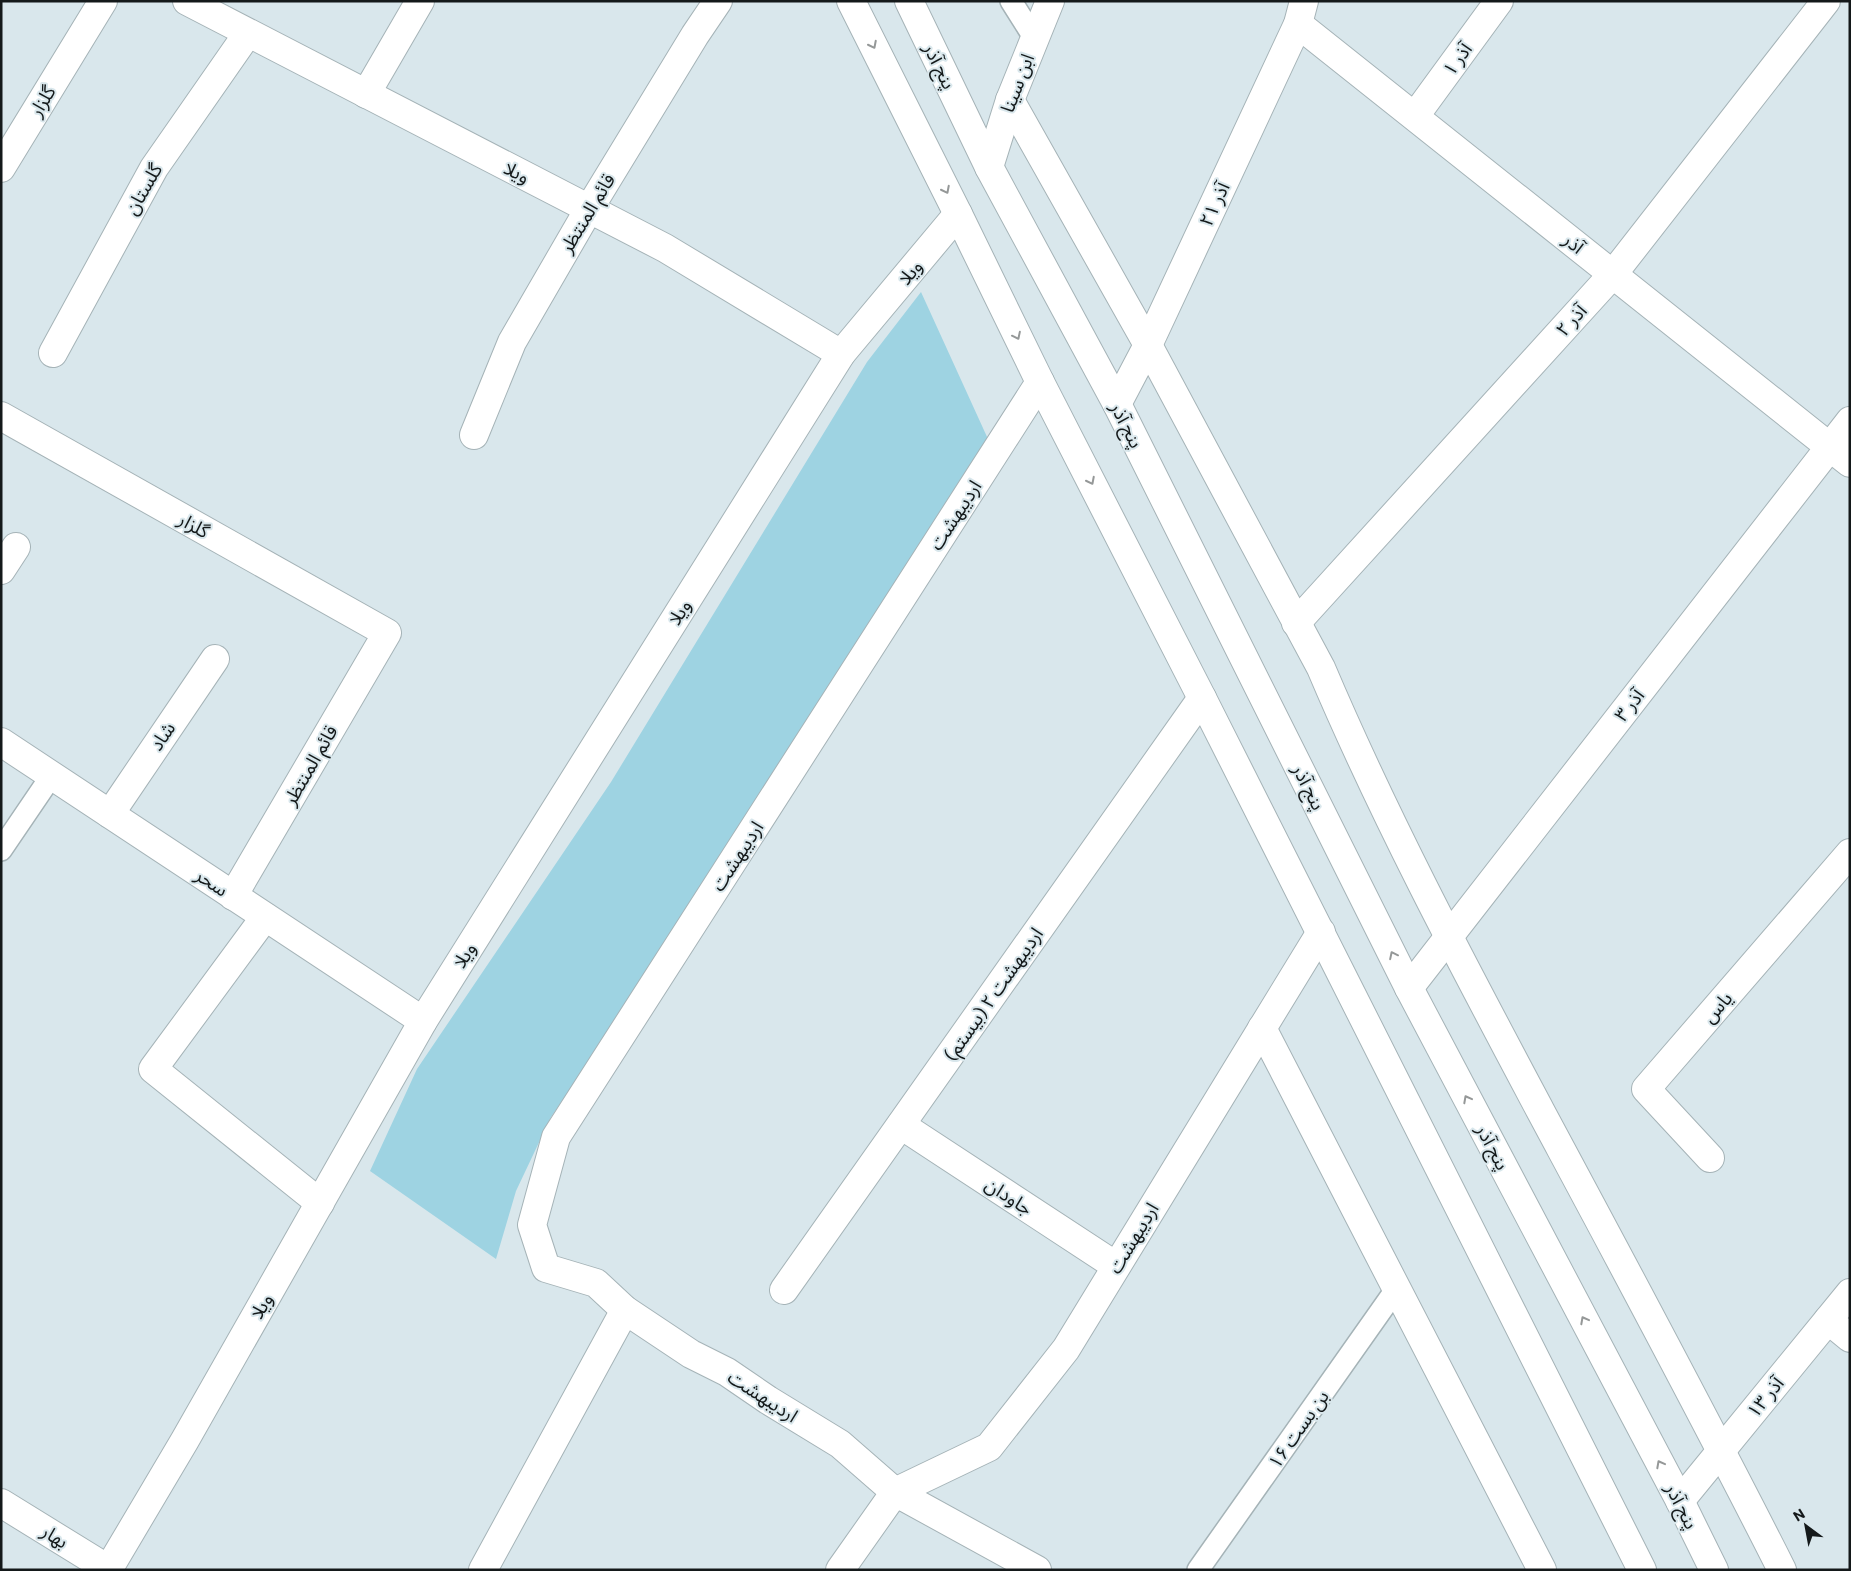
<svg xmlns="http://www.w3.org/2000/svg" width="1851" height="1571" font-family="Commissioner,'Noto Sans Arabic',sans-serif">
  <rect width="100%" height="100%" fill="#d9e7ec"/>
  <!-- green -->
  <polygon fill="#9ed3e2" points="921,292 993,450 753,824 551,1117 516,1191 496,1259 370,1171 417,1069 611,782 867,362"/>
  <g fill="none" stroke-linecap="round" stroke-linejoin="round">
    <defs>
      <g id="service">
        <polyline points="1011,1 1035,39"/>
        <polyline points="1,850 52,775"/>
        <polyline points="1198,1570 1397,1288"/>
      </g>
      <g id="minor">
        <polyline points="187,1 665,248 841,354"/>
        <polyline points="1298,24 1850,463"/>
        <polyline points="366,94 420,1"/>
        <path d="M1010 100 1148 345 1321 668C1385 819 1463 965 1540 1110 1622 1263 1704 1415 1782 1570"/>
        <polyline points="1415,116 1499,1"/>
        <polyline points="1,168 103,1"/>
        <polyline points="53,353 154,168 248,33"/>
        <polyline points="1040,382 556,1137 532,1225 546,1268 596,1283 625,1310 691,1354 727,1372 768,1400 840,1444 895,1492 989,1447 1066,1349 1321,932"/>
        <polyline points="1117,404 1148,345 1298,24 1304,1"/>
        <polyline points="1,416 387,633 233,896"/>
        <polyline points="474,435 512,342 589,209 695,35 718,1"/>
        <polyline points="1,570 16,547"/>
        <polyline points="1296,623 1613,274 1826,1"/>
        <polyline points="110,814 215,659"/>
        <polyline points="265,917 153,1069 320,1203"/>
        <polyline points="1409,988 1850,421"/>
        <polyline points="1262,1028 1542,1570"/>
        <polyline points="901,1125 1116,1266"/>
        <polyline points="1710,1158 1646,1089 1850,853"/>
        <polyline points="784,1290 1202,698"/>
        <polyline points="1828,1320 1850,1338"/>
        <polyline points="1680,1501 1850,1293"/>
        <polyline points="1,1503 108,1569"/>
        <polyline points="108,1570 185,1440 423,1021 841,354 958,214"/>
        <polyline points="483,1570 625,1310"/>
        <polyline points="840,1570 895,1492 1037,1570"/>
      </g>
      <g id="tertiary">
        <polyline points="989,167 1010,100 1050,1"/>
        <polyline points="1,742 423,1021"/>
      </g>
      <g id="secondary">
        <polyline points="851,1 958,214 1040,382 1202,698 1642,1570"/>
        <polyline points="909,1 989,167 1117,404 1409,988 1680,1501 1714,1570"/>
      </g>
    </defs>
    <!-- service casing -->
    <use href="#service" stroke="#a5b3b7" stroke-width="24"/>
    <!-- minor casing -->
    <use href="#minor" stroke="#a5b3b7" stroke-width="30"/>
    <!-- tertiary casing -->
    <use href="#tertiary" stroke="#a5b3b7" stroke-width="30"/>
    <!-- secondary casing -->
    <use href="#secondary" stroke="#a5b3b7" stroke-width="30"/>
    <!-- service -->
    <use href="#service" stroke="#fff" stroke-width="21"/>
    <!-- minor -->
    <use href="#minor" stroke="#fff" stroke-width="28"/>
    <!-- tertiary -->
    <use href="#tertiary" stroke="#fff" stroke-width="28"/>
    <!-- secondary -->
    <use href="#secondary" stroke="#fff" stroke-width="28"/>
  </g>
  <!-- one-way arrows -->
  <defs><path id="oneway-chevron" d="M-2-3.5L2.5 0L-2 3.5" fill="none" stroke-width="1.6" stroke-linecap="round" stroke-linejoin="round" transform="scale(1.25)"/></defs>
  <g stroke="#959898">
    <use href="#oneway-chevron" transform="translate(873 45) rotate(63)"/>
    <use href="#oneway-chevron" transform="translate(946 190) rotate(63)"/>
    <use href="#oneway-chevron" transform="translate(1017 336) rotate(64)"/>
    <use href="#oneway-chevron" transform="translate(1091 481) rotate(63)"/>
    <use href="#oneway-chevron" transform="translate(1393 955) rotate(-116)"/>
    <use href="#oneway-chevron" transform="translate(1467 1099) rotate(-118)"/>
    <use href="#oneway-chevron" transform="translate(1584 1320) rotate(-118)"/>
    <use href="#oneway-chevron" transform="translate(1660 1464) rotate(-118)"/>
  </g>
  <g text-anchor="middle" stroke-width="4" stroke-linejoin="round" paint-order="stroke">
    <!-- street labels -->
    <g font-size="19" fill="#14191a" stroke="#d9e7ec">
      <text transform="translate(1457 59) rotate(-54)" y="7">آذر ۱</text>
      <text transform="translate(940 66) rotate(64)" y="7">پنج آذر</text>
      <text transform="translate(1017 83) rotate(-69)" y="7">ابن سینا</text>
      <text transform="translate(42 101) rotate(-59)" y="7">گلزار</text>
      <text transform="translate(517 172) rotate(27)" y="7">ویلا</text>
      <text transform="translate(143 189) rotate(-60)" y="7">گلستان</text>
      <text transform="translate(1214 204) rotate(-65)" y="7">آذر ۲۱</text>
      <text transform="translate(587 213) rotate(-59)" y="7">قائم المنتظر</text>
      <text transform="translate(1574 243) rotate(39)" y="7">آذر</text>
      <text transform="translate(910 272) rotate(-50)" y="7">ویلا</text>
      <text transform="translate(1571 320) rotate(-48)" y="7">آذر ۲</text>
      <text transform="translate(1127 425) rotate(63)" y="7">پنج آذر</text>
      <text transform="translate(955 515) rotate(-57)" y="7">اردیبهشت</text>
      <text transform="translate(194 525) rotate(29)" y="7">گلزار</text>
      <text transform="translate(679 612) rotate(-58)" y="7">ویلا</text>
      <text transform="translate(1629 705) rotate(-52)" y="7">آذر ۳</text>
      <text transform="translate(162 736) rotate(-56)" y="7">شاد</text>
      <text transform="translate(310 765) rotate(-60)" y="7">قائم المنتظر</text>
      <text transform="translate(1309 787) rotate(63)" y="7">پنج آذر</text>
      <text transform="translate(737 856) rotate(-57)" y="7">اردیبهشت</text>
      <text transform="translate(212 882) rotate(34)" y="7">سحر</text>
      <text transform="translate(464 955) rotate(-58)" y="7">ویلا</text>
      <text transform="translate(993 994) rotate(-55)" y="7">اردیبهشت ۲ (بیستم)</text>
      <text transform="translate(1717 1007) rotate(-49)" y="7">یاس</text>
      <text transform="translate(1493 1147) rotate(62)" y="7">پنج آذر</text>
      <text transform="translate(1009 1196) rotate(33)" y="7">جاودان</text>
      <text transform="translate(1133 1238) rotate(-59)" y="7">اردیبهشت</text>
      <text transform="translate(261 1306) rotate(-60)" y="7">ویلا</text>
      <text transform="translate(763 1396) rotate(33)" y="7">اردیبهشت</text>
      <text transform="translate(1765 1397) rotate(-51)" y="7">۱۳ آذر</text>
      <text transform="translate(1298 1429) rotate(-55)" y="7">بن بست ۱۶</text>
      <text transform="translate(1682 1506) rotate(63)" y="7">پنج آذر</text>
      <text transform="translate(55 1536) rotate(32)" y="7">بهار</text>
    </g>
  </g>
  <!-- border -->
  <rect width="1851" height="1571" fill="none" stroke="#14191a" stroke-width="5"/>
  <!-- north arrow -->
  <g transform="translate(1806 1526) rotate(328)" stroke="#d9e7ec" stroke-width="4" paint-order="stroke">
  <path d="M0-4L9 19L0 12L-9 19Z" fill="#14191a"/>
  <text y="-8" font-size="14" font-weight="bold" text-anchor="middle" fill="#14191a">N</text>
  </g>
</svg>
